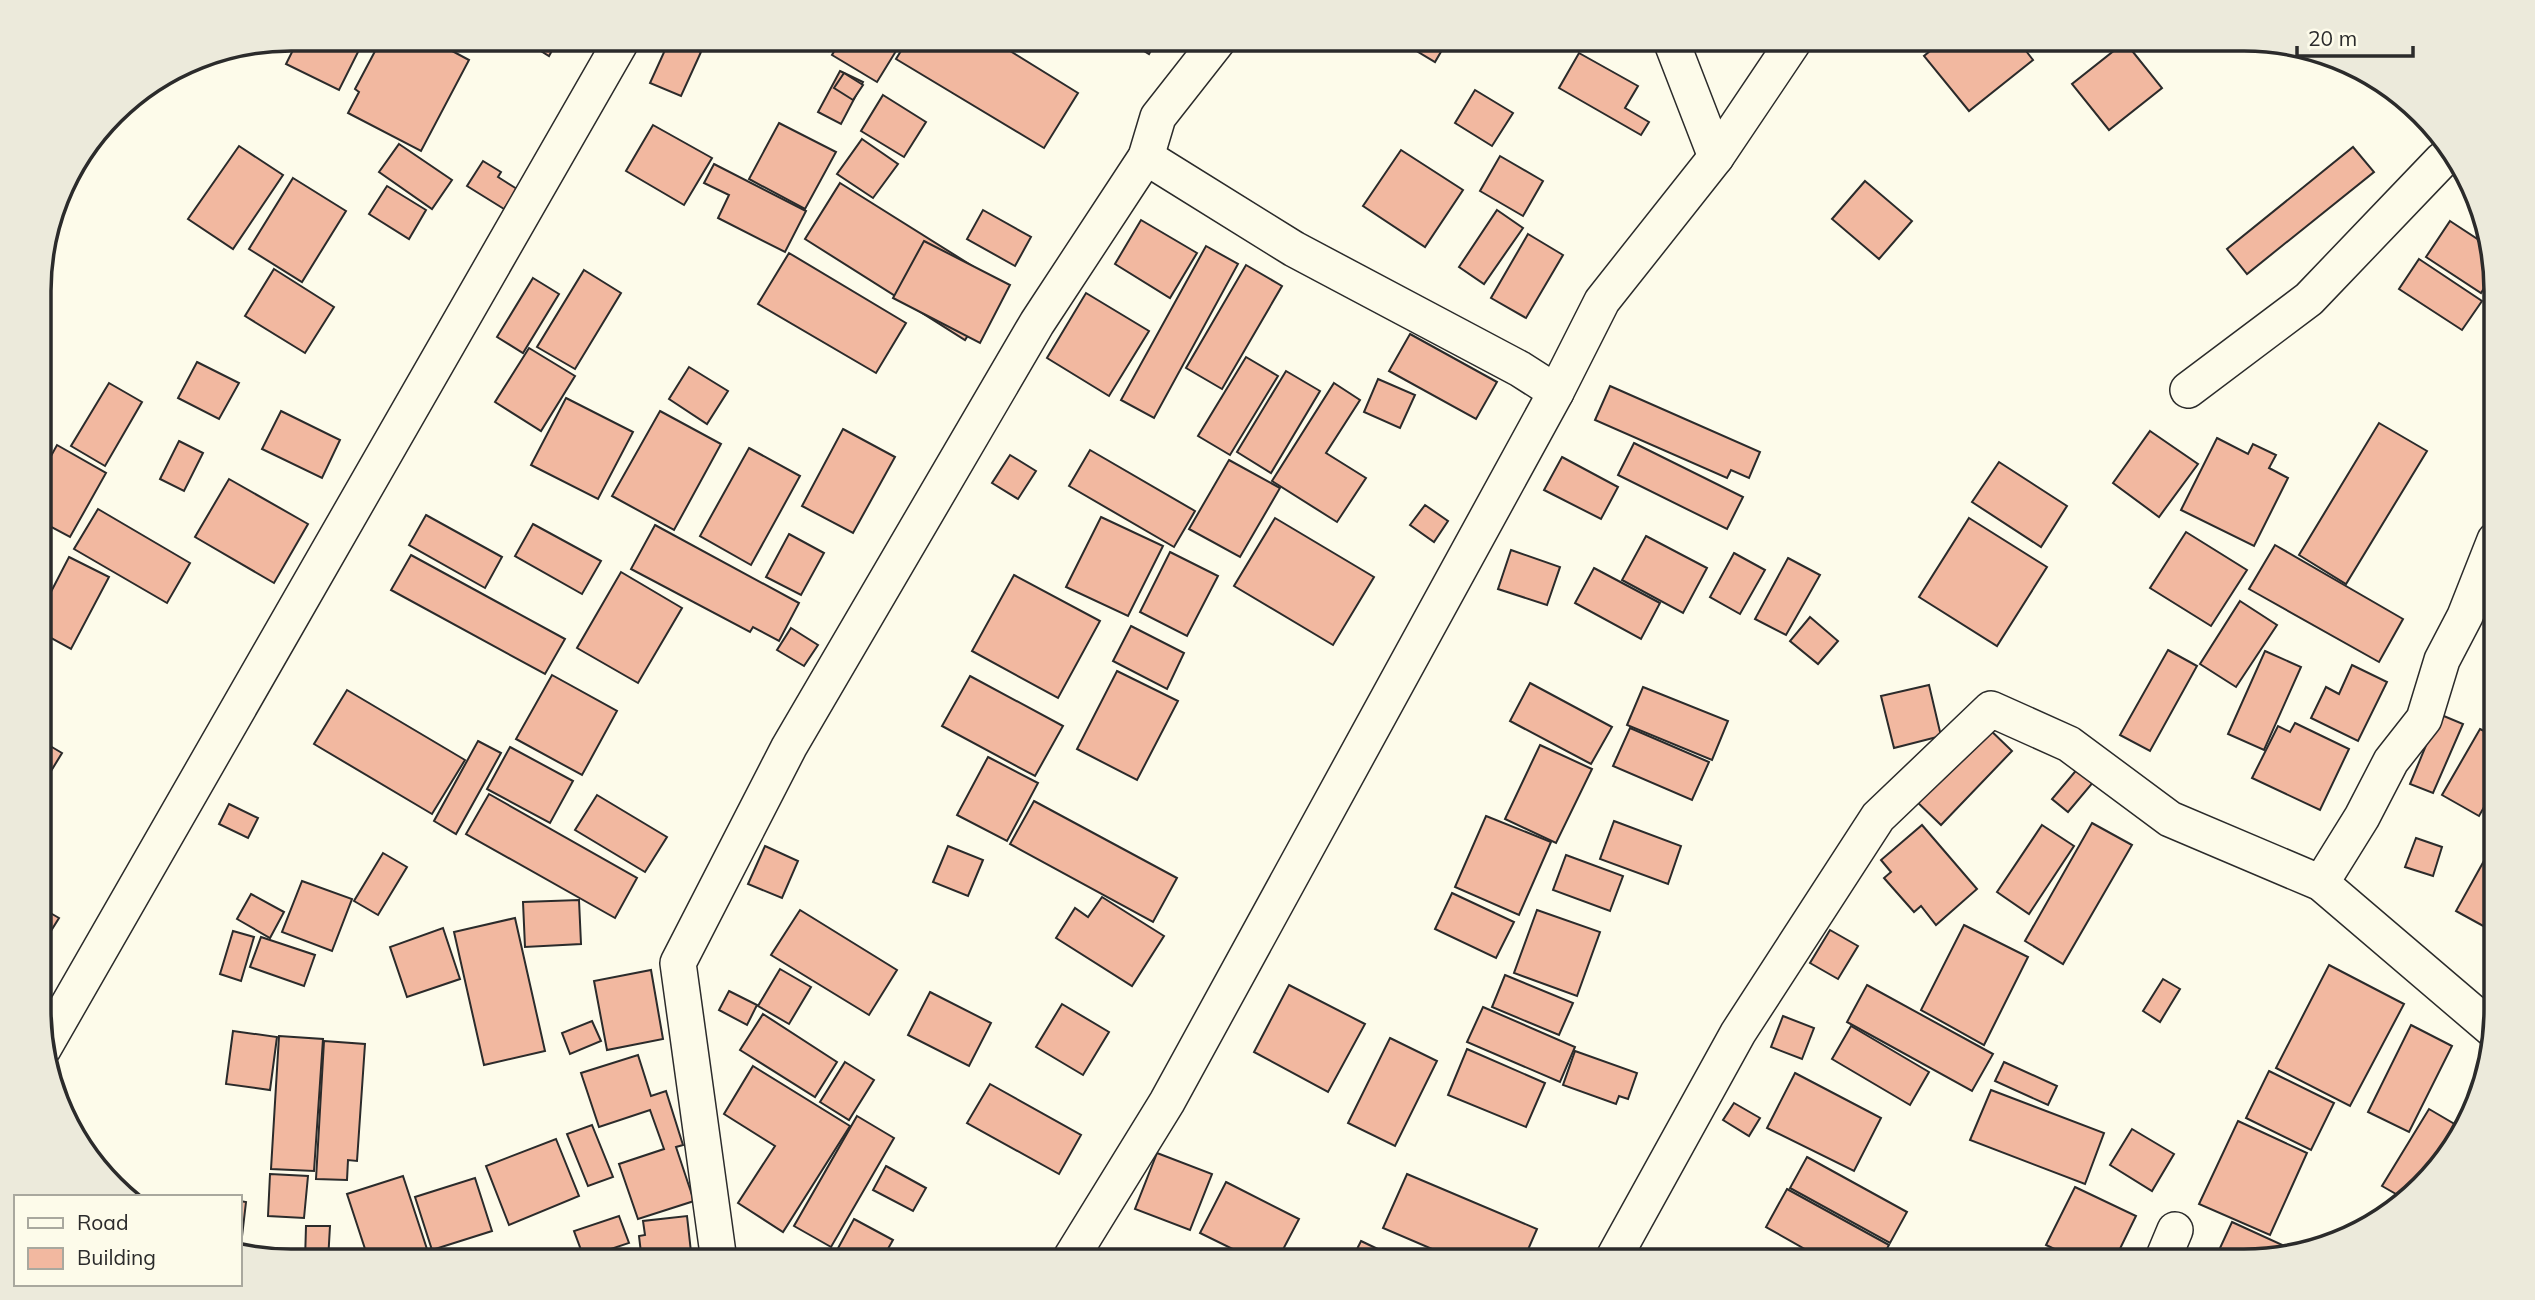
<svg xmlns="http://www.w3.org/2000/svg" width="2535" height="1300" font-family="Mulish,sans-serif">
  <rect width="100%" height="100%" fill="#fdfbea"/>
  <!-- building -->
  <g fill="#f2b8a0" stroke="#2b2b2b" stroke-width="2">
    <polygon points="299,38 365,38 339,90 286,64"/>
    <polygon points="382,38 428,38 469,60 421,151 348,113 359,92 355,89"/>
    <polygon points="520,38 559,38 549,56"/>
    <polygon points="804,38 835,38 828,51"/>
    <polygon points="842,38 904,38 877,82 832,55"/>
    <polygon points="909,38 989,38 1078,93 1044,148 896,59"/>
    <polygon points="1123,38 1158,38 1149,54"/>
    <polygon points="1395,38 1449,38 1435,62"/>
    <polygon points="1946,38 2016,38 2033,60 1969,111 1924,56"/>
    <polygon points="670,39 701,52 681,96 650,83"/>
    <polygon points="2125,42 2162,88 2109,130 2072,84"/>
    <polygon points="1579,53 1638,86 1625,108 1649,122 1641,135 1559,88"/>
    <polygon points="840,71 863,82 841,124 818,112"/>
    <polygon points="844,73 863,85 853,100 834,88"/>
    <polygon points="1475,90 1513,113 1492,146 1455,123"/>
    <polygon points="883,95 926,122 904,157 861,131"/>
    <polygon points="779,123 836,152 805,209 749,179"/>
    <polygon points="653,125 712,158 684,205 626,171"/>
    <polygon points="862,139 898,164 873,198 837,174"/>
    <polygon points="399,144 452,180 432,209 379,172"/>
    <polygon points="239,146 283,175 233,249 188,219"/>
    <polygon points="2353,147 2374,172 2247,274 2227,249"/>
    <polygon points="1401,150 1463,190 1425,247 1363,206"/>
    <polygon points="1500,156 1543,181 1523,216 1480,191"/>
    <polygon points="483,161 501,172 498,177 517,189 504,209 467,186"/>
    <polygon points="714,164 806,211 785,252 718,218 729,195 704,183"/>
    <polygon points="293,178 346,211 302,282 249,249"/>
    <polygon points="1865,181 1912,221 1879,259 1832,219"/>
    <polygon points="840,183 1001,284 965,340 805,239"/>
    <polygon points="387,186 426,210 409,239 369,214"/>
    <polygon points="983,210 1031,237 1015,266 967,239"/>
    <polygon points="1497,210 1523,228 1484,284 1459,267"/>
    <polygon points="1141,220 1197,253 1170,298 1115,264"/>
    <polygon points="2450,221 2491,248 2494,258 2494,272 2481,293 2426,257"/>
    <polygon points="1528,234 1563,255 1526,318 1491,298"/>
    <polygon points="924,241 1010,285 980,343 893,298"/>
    <polygon points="1206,246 1238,264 1154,418 1121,400"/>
    <polygon points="789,253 906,323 876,373 758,304"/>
    <polygon points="2419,259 2482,301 2462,330 2399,289"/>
    <polygon points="1246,265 1282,286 1222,389 1186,368"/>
    <polygon points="274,269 334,307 305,353 245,316"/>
    <polygon points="584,270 621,293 575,369 537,347"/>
    <polygon points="533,278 559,294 523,353 497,337"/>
    <polygon points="1086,293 1149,331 1109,396 1047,358"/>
    <polygon points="1410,334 1497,382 1476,419 1389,371"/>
    <polygon points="529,348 575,376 541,431 495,402"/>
    <polygon points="1246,357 1278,376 1230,455 1198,436"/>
    <polygon points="197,362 239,383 219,419 178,398"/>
    <polygon points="689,367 728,391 707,424 669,399"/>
    <polygon points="1286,371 1320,391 1271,473 1237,452"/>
    <polygon points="1378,379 1415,395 1400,428 1364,412"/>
    <polygon points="109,383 142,402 105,466 71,446"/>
    <polygon points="1334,383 1360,400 1326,453 1366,478 1337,522 1272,481"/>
    <polygon points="1610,386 1760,452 1749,478 1731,470 1727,478 1595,420"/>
    <polygon points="566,398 633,432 598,499 531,465"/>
    <polygon points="281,411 340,440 322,478 262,449"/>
    <polygon points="660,411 721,444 674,530 612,496"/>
    <polygon points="2379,423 2427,451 2346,584 2299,555"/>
    <polygon points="843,429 895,457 853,533 802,506"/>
    <polygon points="2150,431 2198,464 2159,517 2113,483"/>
    <polygon points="2217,438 2248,454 2253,444 2276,455 2269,468 2288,478 2254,546 2181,510"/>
    <polygon points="179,441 203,453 184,491 160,479"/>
    <polygon points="1634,443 1743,497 1727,529 1618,475"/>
    <polygon points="57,445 106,473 70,537 40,521 40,476"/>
    <polygon points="749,448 800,476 751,565 700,536"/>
    <polygon points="1090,450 1195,511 1174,547 1069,486"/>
    <polygon points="1010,455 1036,471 1018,499 992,483"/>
    <polygon points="1562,457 1618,487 1601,519 1544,490"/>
    <polygon points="1229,460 1280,488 1240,557 1189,529"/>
    <polygon points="1999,462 2067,506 2041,547 1972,502"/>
    <polygon points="229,479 308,524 274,583 195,537"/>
    <polygon points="1425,505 1448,521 1434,542 1410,525"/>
    <polygon points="98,509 190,563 167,603 74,549"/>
    <polygon points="426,515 502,557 485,588 409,545"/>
    <polygon points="1101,517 1163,546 1128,616 1066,587"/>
    <polygon points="1275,518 1374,577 1333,645 1234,586"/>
    <polygon points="1969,518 2047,567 1997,646 1919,597"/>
    <polygon points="533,524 601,561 582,594 515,556"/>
    <polygon points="655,525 799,603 779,641 753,627 750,632 631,569"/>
    <polygon points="2186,532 2247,570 2211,626 2150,588"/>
    <polygon points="789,534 824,553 801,595 766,577"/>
    <polygon points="1646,536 1707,568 1683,613 1622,580"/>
    <polygon points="2275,545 2403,619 2379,662 2249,589"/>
    <polygon points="1511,550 1560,567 1547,605 1498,589"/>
    <polygon points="1170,552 1218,576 1187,636 1140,612"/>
    <polygon points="1734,553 1765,570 1740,614 1710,597"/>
    <polygon points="411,555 565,639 545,674 391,590"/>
    <polygon points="69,557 109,577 71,649 40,632 40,613"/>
    <polygon points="1788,558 1820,575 1786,635 1755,619"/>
    <polygon points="1594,568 1660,603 1641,639 1575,603"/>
    <polygon points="621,572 682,608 638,683 577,648"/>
    <polygon points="1014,575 1100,621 1058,698 972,651"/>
    <polygon points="2240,601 2277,625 2236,687 2200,664"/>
    <polygon points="1810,617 1838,641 1818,664 1790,641"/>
    <polygon points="1131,626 1184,653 1167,689 1113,661"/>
    <polygon points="791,628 818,645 804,666 777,650"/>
    <polygon points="2168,650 2197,666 2150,751 2120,735"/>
    <polygon points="2265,651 2301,667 2264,750 2228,734"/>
    <polygon points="2352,665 2387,682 2358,741 2311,718 2326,687 2339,694"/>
    <polygon points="1117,671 1178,701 1137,780 1077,749"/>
    <polygon points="552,675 617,711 582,775 516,739"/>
    <polygon points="970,676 1063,726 1035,776 942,726"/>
    <polygon points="1530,683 1612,727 1591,764 1510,721"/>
    <polygon points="1929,685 1941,736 1894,748 1881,696"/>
    <polygon points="1643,687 1728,721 1712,760 1627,725"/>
    <polygon points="347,690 465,760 432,814 314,744"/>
    <polygon points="2439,714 2463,724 2433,793 2410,784"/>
    <polygon points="2295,723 2349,749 2320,810 2252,778 2278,726 2290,732"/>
    <polygon points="1984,724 2012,751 1941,825 1913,798"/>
    <polygon points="1630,728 1709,762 1692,800 1613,766"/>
    <polygon points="2480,729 2496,737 2496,786 2479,816 2442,795"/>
    <polygon points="40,740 62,753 42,786 40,784"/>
    <polygon points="478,741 501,753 456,834 434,821"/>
    <polygon points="1540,745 1592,769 1556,843 1505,819"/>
    <polygon points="510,747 573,781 550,823 487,789"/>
    <polygon points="988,757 1038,783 1007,841 957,815"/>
    <polygon points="2079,767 2095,780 2068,812 2052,799"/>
    <polygon points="489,794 637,878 615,918 466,834"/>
    <polygon points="597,795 667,837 645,872 575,830"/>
    <polygon points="1034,801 1177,878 1153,922 1010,844"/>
    <polygon points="229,804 258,818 248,838 219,824"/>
    <polygon points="1486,816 1551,842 1519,915 1455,887"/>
    <polygon points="1614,821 1681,846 1668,884 1600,859"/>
    <polygon points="2092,823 2132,845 2063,964 2025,941"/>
    <polygon points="1922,825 1977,889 1936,925 1921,906 1914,912 1884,878 1891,872 1881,860"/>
    <polygon points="2042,825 2074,846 2029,914 1997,892"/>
    <polygon points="2416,838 2442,847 2433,876 2405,867"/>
    <polygon points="765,846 798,861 782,898 748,884"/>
    <polygon points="948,846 983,860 968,896 933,882"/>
    <polygon points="2490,850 2496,854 2496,933 2456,911"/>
    <polygon points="383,853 407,867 378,915 354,901"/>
    <polygon points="1566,855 1623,876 1610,911 1553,890"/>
    <polygon points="302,881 352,899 332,951 282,932"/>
    <polygon points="1452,893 1514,922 1496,958 1435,929"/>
    <polygon points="251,894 284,912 270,938 237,919"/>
    <polygon points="1102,897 1164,936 1132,986 1056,938 1075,908 1088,917"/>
    <polygon points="579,900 581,944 525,947 523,902"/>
    <polygon points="40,907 59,918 41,947"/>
    <polygon points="800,910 897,970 869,1015 771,955"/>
    <polygon points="1537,910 1600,932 1577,996 1514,973"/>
    <polygon points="515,918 545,1051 484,1065 454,932"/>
    <polygon points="1964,925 2028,957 1984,1045 1921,1010"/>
    <polygon points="443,928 460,979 407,997 390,947"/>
    <polygon points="1830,930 1858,946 1838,979 1810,963"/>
    <polygon points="233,931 254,937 241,981 220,974"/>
    <polygon points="261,937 315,955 304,986 250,967"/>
    <polygon points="2329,965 2404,1004 2350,1106 2276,1068"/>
    <polygon points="780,969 811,987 789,1024 758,1006"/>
    <polygon points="651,970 663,1039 607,1050 594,981"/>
    <polygon points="1505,975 1573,1003 1559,1035 1492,1007"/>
    <polygon points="2163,979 2180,989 2160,1022 2143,1011"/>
    <polygon points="1289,985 1365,1024 1328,1092 1254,1052"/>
    <polygon points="1867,985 1993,1054 1972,1091 1847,1022"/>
    <polygon points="729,991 757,1005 747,1025 719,1010"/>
    <polygon points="930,992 991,1023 969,1066 908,1035"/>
    <polygon points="1062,1004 1109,1032 1083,1075 1036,1047"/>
    <polygon points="1483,1007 1575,1047 1560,1082 1467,1042"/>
    <polygon points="763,1014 837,1062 815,1097 740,1050"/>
    <polygon points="1783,1016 1814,1028 1802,1059 1771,1047"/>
    <polygon points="592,1021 601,1041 570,1054 562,1033"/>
    <polygon points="2411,1025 2452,1046 2409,1132 2368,1112"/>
    <polygon points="1851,1026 1929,1072 1910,1105 1832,1059"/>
    <polygon points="233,1031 277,1037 270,1090 226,1084"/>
    <polygon points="279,1036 323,1039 314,1171 271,1169"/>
    <polygon points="1390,1038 1437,1061 1395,1146 1348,1123"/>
    <polygon points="324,1041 365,1044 357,1161 348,1160 347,1180 316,1179"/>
    <polygon points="1467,1049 1545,1083 1526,1127 1448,1095"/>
    <polygon points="1575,1051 1637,1073 1628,1099 1619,1096 1616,1104 1563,1085"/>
    <polygon points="638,1055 651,1096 666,1091 683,1145 676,1147 694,1201 638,1219 619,1164 664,1149 650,1110 599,1127 581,1073"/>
    <polygon points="845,1062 874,1080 849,1120 820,1102"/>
    <polygon points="2004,1062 2057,1086 2048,1105 1995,1081"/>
    <polygon points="753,1066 850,1126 783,1232 738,1203 775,1146 724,1114"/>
    <polygon points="2269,1071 2334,1103 2311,1150 2246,1118"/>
    <polygon points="1795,1073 1881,1118 1854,1171 1767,1128"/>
    <polygon points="990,1084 1081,1135 1059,1174 967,1123"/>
    <polygon points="1991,1090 2104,1133 2085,1184 1970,1140"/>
    <polygon points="1734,1103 1760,1118 1749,1136 1723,1120"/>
    <polygon points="2429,1109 2463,1129 2403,1198 2382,1186"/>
    <polygon points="857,1116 894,1138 831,1247 794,1226"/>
    <polygon points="2238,1121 2307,1153 2270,1235 2199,1204"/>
    <polygon points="592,1125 613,1177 588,1186 567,1134"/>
    <polygon points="2132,1129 2174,1154 2152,1191 2110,1165"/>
    <polygon points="556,1139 579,1196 509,1225 486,1166"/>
    <polygon points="1157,1153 1212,1174 1190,1230 1135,1209"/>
    <polygon points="1807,1157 1907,1212 1890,1243 1790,1188"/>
    <polygon points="886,1166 926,1188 913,1211 873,1190"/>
    <polygon points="270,1174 308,1176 304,1218 268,1216"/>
    <polygon points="1407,1174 1537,1229 1523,1261 1460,1261 1383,1228"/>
    <polygon points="403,1176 427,1249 389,1261 369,1261 347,1194"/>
    <polygon points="475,1178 492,1231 432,1250 415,1197"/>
    <polygon points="1226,1182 1299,1219 1277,1261 1257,1261 1200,1233"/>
    <polygon points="2075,1187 2136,1216 2114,1261 2080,1261 2046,1245"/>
    <polygon points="1787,1189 1889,1245 1880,1261 1826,1261 1766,1227"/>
    <polygon points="240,1201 246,1202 241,1245 240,1245"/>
    <polygon points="619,1216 629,1243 584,1258 574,1231"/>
    <polygon points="687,1216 692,1261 642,1261 639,1236 645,1235 643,1221"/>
    <polygon points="854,1219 893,1240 881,1261 831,1261"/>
    <polygon points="2232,1222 2289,1248 2288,1252 2261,1261 2214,1261"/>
    <polygon points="306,1226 330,1226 328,1261 305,1261"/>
    <polygon points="1361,1241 1403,1261 1351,1261"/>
  </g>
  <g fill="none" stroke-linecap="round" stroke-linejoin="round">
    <defs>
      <g id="minor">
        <polyline points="1670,38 1716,157"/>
        <polyline points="1146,157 1294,249 1520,369 1556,392"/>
        <polyline points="2188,390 2309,299 2442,160 2454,152"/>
        <polyline points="2321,883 2362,817 2391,761 2424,719 2442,660 2465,616 2495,540"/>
        <polyline points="43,1049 623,38"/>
        <polyline points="719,1261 678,963 789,747 1037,323 1146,157 1158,117 1220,38"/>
        <polyline points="1069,1261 1167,1102 1556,392 1602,301 1716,157 1796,38"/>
        <polyline points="1612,1261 1738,1033 1878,817 1991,709 2069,744 2170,819 2321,883 2492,1029"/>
        <polyline points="2162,1261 2175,1230"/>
      </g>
    </defs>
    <!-- minor casing -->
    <use href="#minor" stroke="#2b2b2b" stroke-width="38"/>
    <!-- minor -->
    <use href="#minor" stroke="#fdfbea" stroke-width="35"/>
  </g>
  <!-- crop -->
  <path d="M0 0H2535V1300H0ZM291 51H2244A240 240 0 0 1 2484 291V1009A240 240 0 0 1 2244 1249H291A240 240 0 0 1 51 1009V291A240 240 0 0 1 291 51Z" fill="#eceadb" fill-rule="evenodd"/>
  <path fill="none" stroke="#2b2b2b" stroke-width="3.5" d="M291 51H2244A240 240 0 0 1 2484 291V1009A240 240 0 0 1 2244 1249H291A240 240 0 0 1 51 1009V291A240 240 0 0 1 291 51Z"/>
  <!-- legend -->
  <rect x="14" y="1195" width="228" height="91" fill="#fdfbea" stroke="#a9a89e" stroke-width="2"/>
  <rect x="28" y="1218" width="35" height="10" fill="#fdfbea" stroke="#a9a89e" stroke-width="2"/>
  <text x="77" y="1230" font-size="21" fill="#2b2b2b">Road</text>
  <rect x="28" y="1248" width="35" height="21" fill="#f2b8a0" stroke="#a9a89e" stroke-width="2"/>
  <text x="77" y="1265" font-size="21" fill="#2b2b2b">Building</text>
  <!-- scale -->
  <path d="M2297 46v10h116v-10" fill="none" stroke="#2b2b2b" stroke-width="3.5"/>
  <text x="2308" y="46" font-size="21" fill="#2b2b2b" stroke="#fdfbea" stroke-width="5" paint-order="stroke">20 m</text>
</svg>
